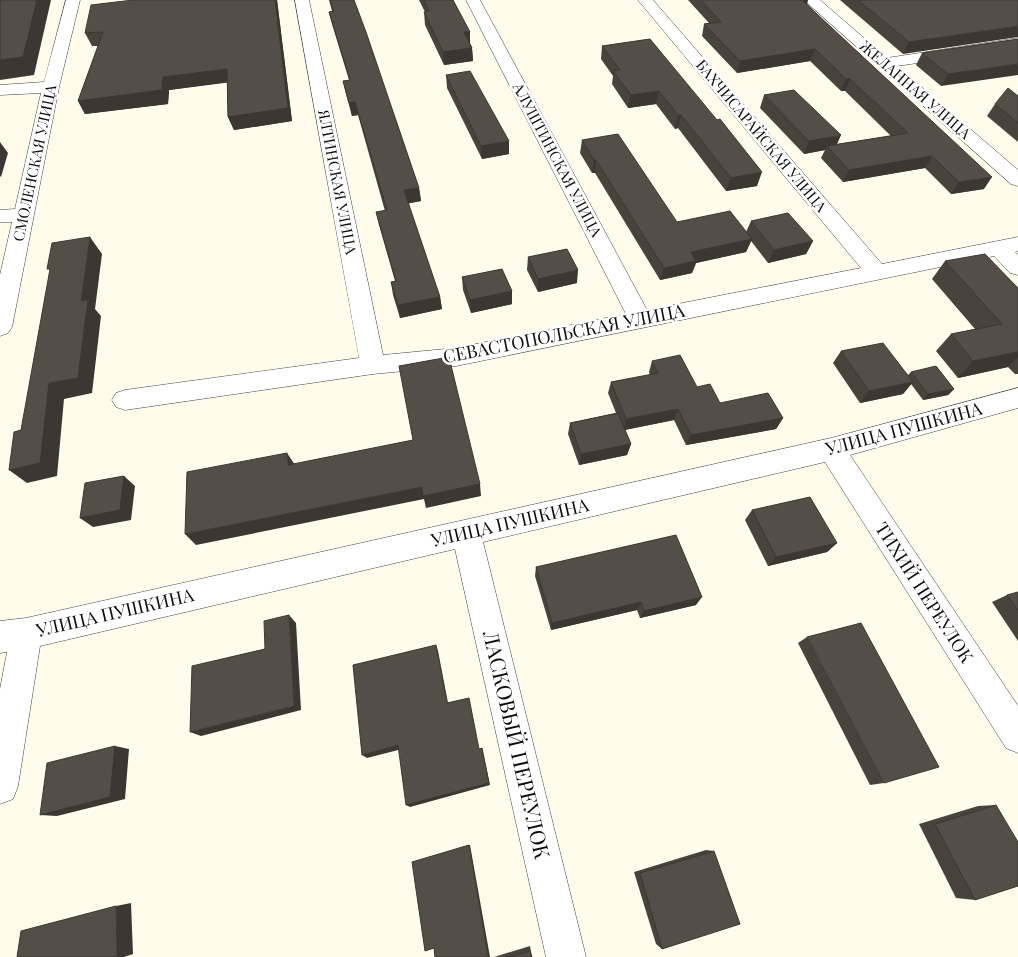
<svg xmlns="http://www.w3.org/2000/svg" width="1018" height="957" font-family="'Playfair Display',serif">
  <rect width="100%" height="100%" fill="#fffceb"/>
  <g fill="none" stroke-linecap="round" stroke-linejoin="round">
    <defs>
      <g id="street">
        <polygon points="66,0 80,0 59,87 12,327 8,333 0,336 0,275 12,222 0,222 0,210 15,209 41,93 0,95 0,85 44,82"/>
        <polygon points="295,0 309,0 383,355 456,348 626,314 466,0 480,0 647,310 861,268 638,0 653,0 882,264 1018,237 1018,251 1015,252 1018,255 1018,275 1010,273 994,256 456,366 373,374 125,410 116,407 112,400 116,393 125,390 359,358"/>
        <polygon points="804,0 820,0 887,58 1018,38 1018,48 897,66 1018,170 1018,186 1011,184"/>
        <polygon points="1018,388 1018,408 850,455 1018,706 1018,753 1006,748 825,462 483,542 586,957 546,957 455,549 40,646 18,786 13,799 0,804 0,689 7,652 0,653 0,621 26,618 831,438"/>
      </g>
    </defs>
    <!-- street casing -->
    <use href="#street" stroke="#3f3f3f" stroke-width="1"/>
    <!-- street -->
    <use href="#street" fill="#fff" fill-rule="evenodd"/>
  </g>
  <!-- wall -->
  <g fill="#49433e">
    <polygon points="133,0 277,0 292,121 234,130 228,117 227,82 169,90 168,104 85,114 78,101 98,46 92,46 85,33"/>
    <polygon points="329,0 354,0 419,188 421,201 408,203 440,297 442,309 400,318 393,295 391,282 395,281 379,225 376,212 385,211 358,115 352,116 346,94 343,81 349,80 332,24 329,12 332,11"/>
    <polygon points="419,0 453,0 470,32 470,44 472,48 473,61 444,65 425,25 424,12 425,12"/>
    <polygon points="688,0 808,0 807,4 984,189 951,194 925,168 843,182 821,158 825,150 804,154 760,108 764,95 837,144 891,136 845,91 841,91 810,61 737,73 702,36 704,24 709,23"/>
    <polygon points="840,0 1018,0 903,54"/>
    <polygon points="650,39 757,186 726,191 678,128 675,129 656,104 628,108 612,84 613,76 601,59 602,46"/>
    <polygon points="1018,39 941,86 916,65 922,53"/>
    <polygon points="446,75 509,154 482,159 447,88"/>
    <polygon points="1018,96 1018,142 987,116 995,104"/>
    <polygon points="582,140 677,222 746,232 751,221 813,241 806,254 768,263 751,241 746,252 696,263 692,273 660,280 595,173 592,173 580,153"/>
    <polygon points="528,257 577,283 538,292 527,270"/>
    <polygon points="945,261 1018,288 1018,374 1015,374 1008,367 958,378 936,351 951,334 975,329 932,279"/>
    <polygon points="462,277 512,291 512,304 471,313 463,290"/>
    <polygon points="841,351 908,375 911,372 954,389 948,395 923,400 911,384 903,394 860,403 833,363"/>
    <polygon points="652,361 697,387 720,403 783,418 776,429 686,445 674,420 625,430 631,444 627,455 579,465 568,434 570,423 616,413 608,393 611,382 650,375 649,372"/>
    <polygon points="752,510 837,543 827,552 768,566 745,520"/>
    <polygon points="536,567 696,605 640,618 637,610 551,630 535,576"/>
    <polygon points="1018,592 1018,641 992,602 1007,595"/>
    <polygon points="807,637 884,783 870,785 798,643"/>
    <polygon points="996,805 975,900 956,898 919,824 978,806"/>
    <polygon points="706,850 714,851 662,949 656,944 634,872"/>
    <polygon points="530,946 532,957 494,957"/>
  </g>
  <!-- shaded-wall -->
  <g fill="#3c3732">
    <polygon points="37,0 51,0 34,75 0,80 0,60"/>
    <polygon points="275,0 277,0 292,121 234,130 228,117"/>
    <polygon points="804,0 808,0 806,5 799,13"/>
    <polygon points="1018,26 1018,37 903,54 909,42"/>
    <polygon points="464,32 470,32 470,44"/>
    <polygon points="472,48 473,61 444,65 443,52"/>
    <polygon points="815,49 810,61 737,73 740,61"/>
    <polygon points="1018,64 1018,75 941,86 948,74"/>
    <polygon points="227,69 232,82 169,90 168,104 85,114 78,101 163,77"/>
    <polygon points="846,79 850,79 845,91 841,91"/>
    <polygon points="659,91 656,104 628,108 631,95"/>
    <polygon points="355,102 358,115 352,116 349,103"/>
    <polygon points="678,115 681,115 678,128 675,129"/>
    <polygon points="841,135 835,149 827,146 825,150 804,154 809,141"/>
    <polygon points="509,141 509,154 482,159 481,146"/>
    <polygon points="0,142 8,153 1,177 0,176"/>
    <polygon points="932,156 925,168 843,182 849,170"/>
    <polygon points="594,160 596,160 595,173 592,173"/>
    <polygon points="762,172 757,186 726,191 731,178"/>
    <polygon points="992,177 984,189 951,194 959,182"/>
    <polygon points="419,188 421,201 406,204 404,190"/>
    <polygon points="90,237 102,254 95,309 101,316 92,393 64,399 57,476 27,483 9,470 49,383 81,301"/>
    <polygon points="752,239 746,252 696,263 692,273 660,280 664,268 691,252"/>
    <polygon points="813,241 806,254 768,263 774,250"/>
    <polygon points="578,270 577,283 538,292 538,279"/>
    <polygon points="512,291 512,304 471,313 470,300"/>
    <polygon points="440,297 442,309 400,318 398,305"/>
    <polygon points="1018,352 1018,358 1008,367 958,378 973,361"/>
    <polygon points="913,382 903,394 860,403 869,391"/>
    <polygon points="954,389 948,395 923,400 928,394"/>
    <polygon points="678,409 674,420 624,430 626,419"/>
    <polygon points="783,418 776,429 686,445 691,435"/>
    <polygon points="631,444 627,455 579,465 581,454"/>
    <polygon points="287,453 295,465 288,465"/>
    <polygon points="124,476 135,486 131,520 93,527 80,518"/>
    <polygon points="480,484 481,496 426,508 424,499 196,545 185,534 422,487"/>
    <polygon points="837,543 827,552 768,566 776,557"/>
    <polygon points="702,597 696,605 640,618 644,611"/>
    <polygon points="641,602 637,610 551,630 552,623"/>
    <polygon points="289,615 296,623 301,710 201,736 190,732 294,706"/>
    <polygon points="436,645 438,651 449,708 447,703"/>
    <polygon points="398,745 402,749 367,758 362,755"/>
    <polygon points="115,746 129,749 125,799 57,816 40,815"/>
    <polygon points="482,748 490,785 410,807 406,805"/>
    <polygon points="469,845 470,845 490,957 488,957"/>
    <polygon points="131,903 133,954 124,957 117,957 116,906"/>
  </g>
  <!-- building -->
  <g fill="#554e48" stroke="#3c3732">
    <polygon points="0,0 37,0 23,57 0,60"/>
    <polygon points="133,0 275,0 288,108 228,117 227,69 163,77 162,90 78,101 103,32 85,33 91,5"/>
    <polygon points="330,0 354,0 366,32 419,188 404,190 440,297 398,305 391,282 396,281 376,212 387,210 355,102 349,103 343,81 350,80 329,12 334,11"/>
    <polygon points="424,0 453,0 470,32 464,32 472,48 443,52 424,12 429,11"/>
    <polygon points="701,0 804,0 803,1 992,177 959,182 932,156 849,170 827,146 908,133 850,79 846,79 815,49 740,61 704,24 721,22"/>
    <polygon points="858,0 1018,0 1018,26 909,42"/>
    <polygon points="650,39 717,120 720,119 762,172 731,178 681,115 678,115 659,91 631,95 613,71 620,70 602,46"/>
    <polygon points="1018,39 1018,64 948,74 922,53"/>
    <polygon points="470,71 509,141 481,146 446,75"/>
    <polygon points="1008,88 1018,96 1018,123 995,104"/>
    <polygon points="794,90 841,135 809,141 764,95"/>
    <polygon points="618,134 677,222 730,211 752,239 691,252 696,261 664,268 596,160 594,160 582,140"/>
    <polygon points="788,213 813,241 774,250 751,221"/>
    <polygon points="90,237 81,301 88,300 78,378 49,383 40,463 9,470 14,432 21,430 50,269 47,269 52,243"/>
    <polygon points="567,249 578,270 538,279 528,257"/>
    <polygon points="985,254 1018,288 1018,352 973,361 951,334 1002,324 945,261"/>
    <polygon points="502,269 512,291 470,300 462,277"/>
    <polygon points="883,343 913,382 869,391 841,351"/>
    <polygon points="680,355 697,387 710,384 720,403 768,393 783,418 691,435 678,409 626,419 611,382 658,373 652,361"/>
    <polygon points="449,357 480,484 423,496 422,487 185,534 187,472 287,453 288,465 413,440 399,366"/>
    <polygon points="936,366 954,389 928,394 911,372"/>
    <polygon points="618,413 631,444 581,454 570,423"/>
    <polygon points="124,476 120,510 80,518 85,483"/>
    <polygon points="810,497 837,543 776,557 752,510"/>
    <polygon points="676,535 702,597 644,611 641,602 552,623 536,567"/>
    <polygon points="1018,592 1018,610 1007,595"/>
    <polygon points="289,615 294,706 190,732 192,666 265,649 264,621"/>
    <polygon points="861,623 939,767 884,783 807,637"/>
    <polygon points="436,645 447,703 469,698 479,749 482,748 489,783 406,805 398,745 362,755 353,665"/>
    <polygon points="115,746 110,797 40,815 47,763"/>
    <polygon points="996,805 1018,842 1018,886 975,900 935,824"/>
    <polygon points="469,845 488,957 435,957 434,948 425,951 412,862"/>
    <polygon points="714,851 740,924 662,949 640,873"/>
    <polygon points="116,906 117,957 17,957 21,931"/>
    <polygon points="530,951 532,957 509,957"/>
  </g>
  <g text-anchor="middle" stroke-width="5" stroke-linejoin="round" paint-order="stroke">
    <!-- far-street labels -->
    <g font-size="15" fill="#0c0c0c" stroke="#fff">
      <text transform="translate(915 90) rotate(41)" y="5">ЖЕЛАННАЯ УЛИЦА</text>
      <text transform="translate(761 136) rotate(50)" y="5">БАХЧИСАРАЙСКАЯ УЛИЦА</text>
      <text transform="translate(557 160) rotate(62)" y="5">АЛУШТИНСКАЯ УЛИЦА</text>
      <text transform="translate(35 163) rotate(-78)" y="5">СМОЛЕНСКАЯ УЛИЦА</text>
      <text transform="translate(337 182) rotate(79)" y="5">ЯЛТИНСКАЯ УЛИЦА</text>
    </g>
    <!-- street labels -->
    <g font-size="18" fill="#0c0c0c" stroke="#fff">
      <text transform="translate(564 334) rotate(-11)" y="6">СЕВАСТОПОЛЬСКАЯ УЛИЦА</text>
      <text transform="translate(904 429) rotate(-15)" y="6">УЛИЦА ПУШКИНА</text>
      <text transform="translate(510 523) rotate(-13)" y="6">УЛИЦА ПУШКИНА</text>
      <text transform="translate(924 593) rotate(57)" y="6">ТИХИЙ ПЕРЕУЛОК</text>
      <text transform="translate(115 613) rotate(-13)" y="6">УЛИЦА ПУШКИНА</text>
    </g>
    <!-- near-street labels -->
    <g font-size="21" fill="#0c0c0c" stroke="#fff">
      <text transform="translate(516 745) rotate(77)" y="7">ЛАСКОВЫЙ ПЕРЕУЛОК</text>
    </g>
  </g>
</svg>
